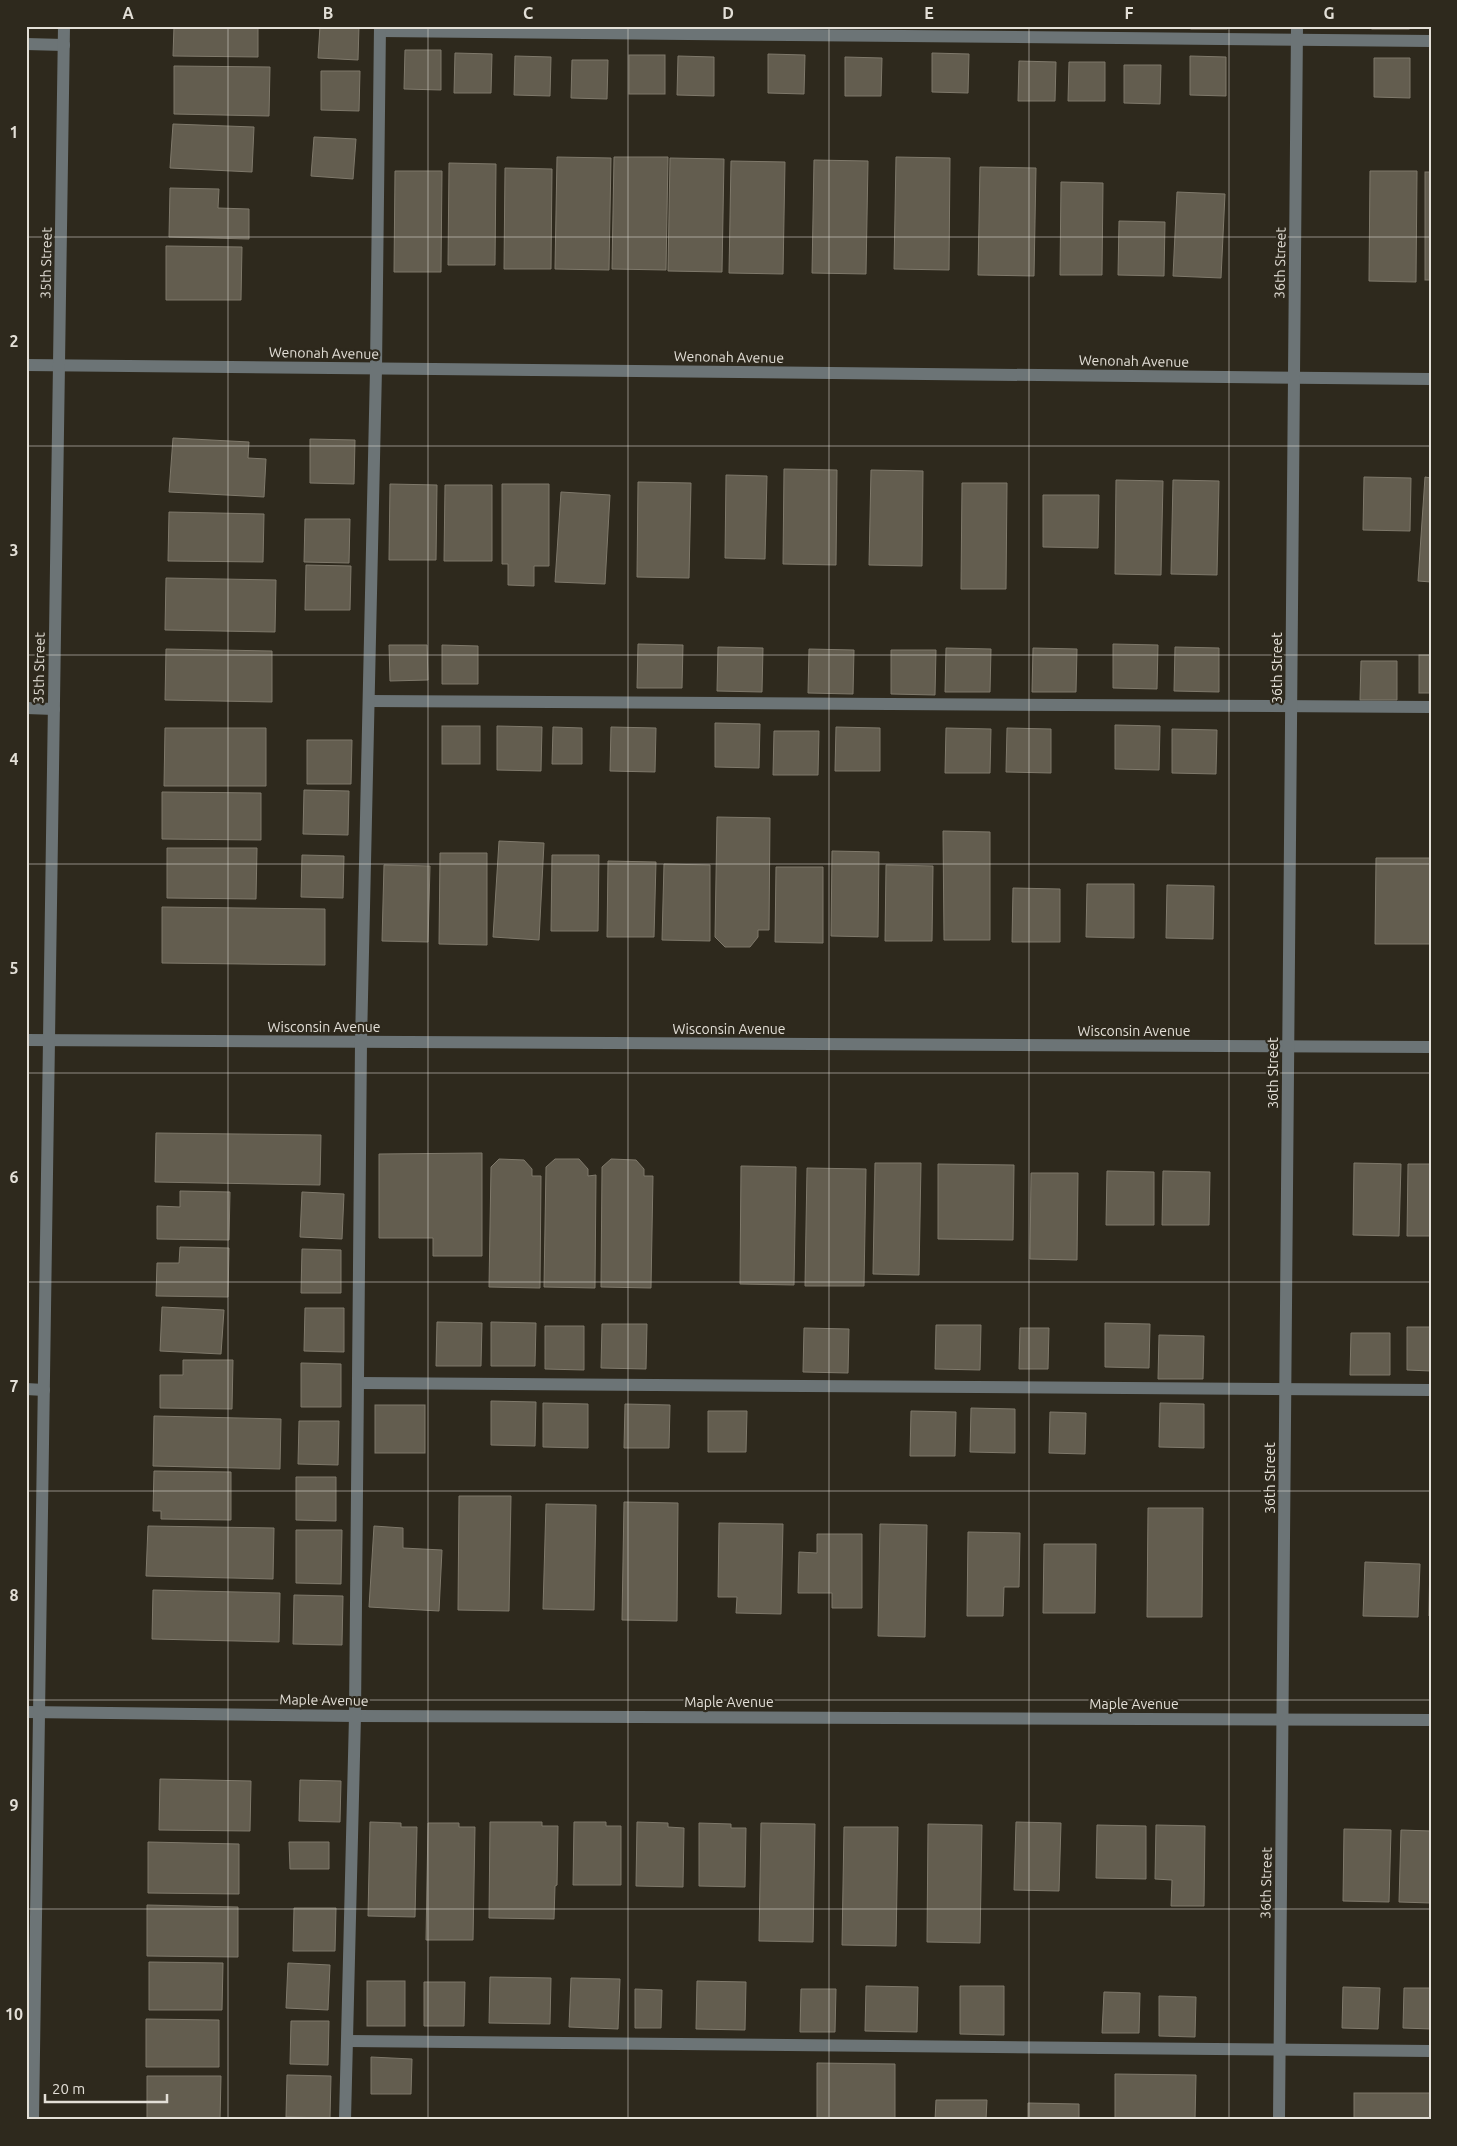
<svg xmlns="http://www.w3.org/2000/svg" width="1457" height="2146" font-family="Ubuntu,sans-serif">
  <rect width="100%" height="100%" fill="#2e291d"/>
  <!-- building -->
  <g fill="#635d4f" stroke="#7f796b">
    <polygon points="174,26 258,26 258,57 173,56"/>
    <polygon points="320,26 359,26 358,60 318,58"/>
    <rect x="1191" y="26" width="36" height="3"/>
    <rect x="1372" y="26" width="37" height="3"/>
    <polygon points="405,50 441,50 441,90 404,89"/>
    <polygon points="455,53 492,54 491,93 454,93"/>
    <polygon points="932,53 969,54 968,93 932,92"/>
    <polygon points="768,54 805,55 804,94 768,93"/>
    <rect x="629" y="55" width="36" height="39"/>
    <polygon points="515,56 551,57 550,96 514,95"/>
    <polygon points="678,56 714,57 714,96 677,95"/>
    <polygon points="1190,56 1226,57 1226,96 1190,95"/>
    <polygon points="845,57 882,58 881,96 845,96"/>
    <polygon points="1374,58 1410,58 1410,98 1374,97"/>
    <polygon points="572,60 608,60 607,99 571,98"/>
    <polygon points="1019,61 1056,62 1055,101 1018,101"/>
    <polygon points="1069,62 1105,62 1105,101 1068,101"/>
    <polygon points="1124,65 1161,65 1160,104 1124,103"/>
    <polygon points="174,66 270,67 269,116 174,114"/>
    <polygon points="321,71 360,71 359,111 321,110"/>
    <polygon points="173,124 254,127 252,172 170,168"/>
    <polygon points="314,137 356,139 353,179 311,176"/>
    <polygon points="557,157 611,158 609,270 555,269"/>
    <polygon points="614,157 668,157 666,270 612,269"/>
    <polygon points="896,157 950,158 949,270 894,269"/>
    <polygon points="670,158 724,159 722,272 668,271"/>
    <polygon points="814,160 868,161 866,274 812,273"/>
    <polygon points="731,161 785,162 783,274 729,273"/>
    <polygon points="449,163 496,164 495,265 448,265"/>
    <polygon points="980,167 1036,168 1034,276 978,275"/>
    <polygon points="505,168 552,169 551,269 504,269"/>
    <polygon points="395,171 442,171 441,272 394,272"/>
    <polygon points="1370,171 1417,171 1416,282 1369,281"/>
    <rect x="1425" y="172" width="6" height="108"/>
    <polygon points="1061,182 1103,183 1102,275 1060,275"/>
    <polygon points="170,188 219,189 218,208 249,209 249,239 169,237"/>
    <polygon points="1177,192 1225,194 1221,278 1173,276"/>
    <polygon points="1119,221 1165,222 1164,276 1118,275"/>
    <polygon points="166,246 242,247 241,300 166,300"/>
    <polygon points="173,438 249,442 248,458 266,459 264,497 169,492"/>
    <polygon points="310,439 355,440 354,484 310,483"/>
    <polygon points="784,469 837,470 836,565 783,564"/>
    <polygon points="871,470 923,471 922,566 869,565"/>
    <polygon points="726,475 767,476 765,559 725,558"/>
    <polygon points="1364,477 1411,478 1410,531 1363,530"/>
    <polygon points="1425,477 1431,478 1431,582 1418,581"/>
    <polygon points="1116,480 1163,481 1161,575 1115,574"/>
    <polygon points="1173,480 1219,481 1217,575 1171,574"/>
    <polygon points="638,482 691,483 689,578 637,577"/>
    <polygon points="962,483 1007,483 1006,589 961,589"/>
    <polygon points="390,484 437,485 436,560 389,560"/>
    <polygon points="502,484 549,484 549,566 534,566 534,586 508,585 508,564 502,564"/>
    <polygon points="445,485 492,485 492,561 444,561"/>
    <polygon points="561,492 610,495 605,584 555,582"/>
    <polygon points="1043,495 1099,495 1098,548 1043,547"/>
    <polygon points="169,512 264,514 263,562 168,561"/>
    <polygon points="305,519 350,519 349,563 304,562"/>
    <polygon points="306,565 351,566 350,610 305,610"/>
    <polygon points="166,578 276,580 275,632 165,630"/>
    <polygon points="638,644 683,645 682,688 637,688"/>
    <polygon points="1113,644 1158,645 1157,689 1113,688"/>
    <polygon points="389,645 427,645 428,680 390,681"/>
    <polygon points="442,645 478,646 478,684 442,684"/>
    <polygon points="718,647 763,648 762,692 717,691"/>
    <polygon points="1175,647 1219,648 1219,692 1174,691"/>
    <polygon points="946,648 991,649 990,692 945,692"/>
    <polygon points="1033,648 1077,649 1076,692 1032,692"/>
    <polygon points="166,649 272,651 272,702 165,700"/>
    <polygon points="809,649 854,650 853,694 808,693"/>
    <polygon points="891,650 936,650 935,695 891,694"/>
    <rect x="1419" y="655" width="12" height="38"/>
    <polygon points="1361,661 1397,661 1397,700 1360,700"/>
    <polygon points="715,723 760,724 759,768 715,767"/>
    <polygon points="1115,725 1160,726 1159,770 1115,769"/>
    <rect x="442" y="726" width="38" height="38"/>
    <polygon points="497,726 542,727 541,771 497,770"/>
    <polygon points="553,727 582,728 582,764 552,764"/>
    <polygon points="611,727 656,728 655,772 610,771"/>
    <polygon points="836,727 880,728 880,771 835,771"/>
    <polygon points="165,728 266,728 266,786 164,786"/>
    <polygon points="946,728 991,729 990,773 945,773"/>
    <polygon points="1007,728 1051,729 1051,773 1006,772"/>
    <polygon points="1172,729 1217,730 1216,774 1172,773"/>
    <polygon points="774,731 819,731 818,775 773,775"/>
    <polygon points="307,740 352,740 351,784 307,784"/>
    <polygon points="304,790 349,791 348,835 303,834"/>
    <polygon points="162,792 261,793 261,840 162,839"/>
    <polygon points="717,817 770,818 769,930 758,930 758,937 750,947 725,947 715,937"/>
    <polygon points="943,831 990,832 990,940 944,940"/>
    <polygon points="499,841 544,843 539,940 493,937"/>
    <polygon points="167,848 257,848 256,899 167,898"/>
    <polygon points="832,851 879,852 878,937 831,936"/>
    <polygon points="440,853 487,853 487,945 439,944"/>
    <polygon points="302,855 344,856 343,898 301,897"/>
    <polygon points="552,855 599,855 598,931 551,931"/>
    <polygon points="1376,858 1431,858 1430,944 1375,944"/>
    <polygon points="608,861 656,862 654,937 607,937"/>
    <polygon points="664,864 710,865 710,941 662,940"/>
    <polygon points="384,865 430,866 428,942 382,941"/>
    <polygon points="886,865 933,866 932,941 885,941"/>
    <polygon points="776,867 823,867 823,943 775,942"/>
    <polygon points="1087,884 1134,884 1134,938 1086,937"/>
    <polygon points="1167,885 1214,886 1213,939 1166,938"/>
    <polygon points="1013,888 1060,889 1060,942 1012,942"/>
    <polygon points="162,907 325,909 325,965 162,963"/>
    <polygon points="156,1133 321,1135 320,1185 155,1182"/>
    <polygon points="482,1153 482,1256 433,1256 433,1238 379,1238 379,1154"/>
    <polygon points="499,1159 524,1160 532,1169 532,1176 541,1176 540,1288 489,1287 491,1167"/>
    <polygon points="555,1159 579,1159 588,1169 588,1176 596,1175 595,1288 544,1287 546,1167"/>
    <polygon points="611,1159 636,1160 644,1169 644,1176 653,1176 651,1288 601,1287 602,1167"/>
    <polygon points="875,1163 921,1163 919,1275 873,1274"/>
    <polygon points="1354,1163 1401,1164 1399,1236 1353,1235"/>
    <polygon points="938,1164 1014,1165 1013,1240 938,1239"/>
    <polygon points="1408,1164 1431,1164 1431,1236 1407,1236"/>
    <polygon points="741,1166 796,1167 794,1285 740,1284"/>
    <polygon points="807,1168 866,1169 864,1286 805,1286"/>
    <polygon points="1107,1171 1154,1172 1154,1225 1106,1225"/>
    <polygon points="1163,1171 1210,1172 1209,1225 1162,1225"/>
    <polygon points="1031,1173 1078,1173 1077,1260 1030,1259"/>
    <polygon points="180,1191 230,1192 229,1240 157,1239 157,1206 180,1207"/>
    <polygon points="302,1192 344,1194 342,1239 300,1237"/>
    <polygon points="180,1247 229,1248 228,1297 156,1296 157,1263 179,1263"/>
    <polygon points="302,1249 341,1250 341,1293 301,1293"/>
    <polygon points="162,1307 224,1310 221,1354 160,1351"/>
    <polygon points="305,1308 344,1308 344,1352 304,1351"/>
    <polygon points="437,1322 482,1323 481,1366 436,1366"/>
    <polygon points="491,1322 536,1323 535,1366 491,1366"/>
    <polygon points="1105,1323 1150,1324 1149,1368 1105,1367"/>
    <polygon points="602,1324 647,1324 646,1369 601,1368"/>
    <polygon points="936,1325 981,1325 980,1370 935,1369"/>
    <polygon points="545,1326 584,1326 584,1370 545,1369"/>
    <polygon points="1407,1327 1431,1327 1431,1371 1407,1370"/>
    <polygon points="804,1328 849,1329 848,1373 803,1372"/>
    <polygon points="1020,1328 1049,1328 1048,1369 1019,1369"/>
    <polygon points="1351,1333 1390,1333 1390,1375 1350,1375"/>
    <polygon points="1159,1335 1204,1336 1203,1379 1158,1379"/>
    <polygon points="183,1360 233,1360 232,1409 160,1408 160,1375 183,1375"/>
    <polygon points="301,1363 341,1364 341,1407 301,1407"/>
    <polygon points="491,1401 536,1402 535,1446 491,1445"/>
    <polygon points="543,1403 588,1404 588,1448 543,1447"/>
    <polygon points="1160,1403 1204,1404 1204,1448 1159,1447"/>
    <polygon points="625,1404 670,1405 669,1448 624,1448"/>
    <rect x="375" y="1405" width="50" height="48"/>
    <polygon points="971,1408 1015,1409 1015,1453 970,1452"/>
    <polygon points="708,1411 747,1411 746,1452 708,1452"/>
    <polygon points="911,1411 956,1412 955,1456 910,1456"/>
    <polygon points="1050,1412 1086,1413 1085,1454 1049,1453"/>
    <polygon points="154,1416 281,1419 280,1469 153,1466"/>
    <polygon points="299,1421 339,1421 338,1465 298,1464"/>
    <polygon points="154,1471 231,1472 231,1520 161,1519 161,1511 153,1511"/>
    <polygon points="296,1477 336,1477 336,1521 296,1520"/>
    <polygon points="459,1496 511,1496 509,1611 458,1610"/>
    <polygon points="624,1502 678,1503 677,1621 622,1620"/>
    <polygon points="546,1504 596,1505 594,1610 543,1609"/>
    <polygon points="1148,1508 1203,1508 1202,1617 1147,1617"/>
    <polygon points="719,1523 783,1524 781,1614 736,1613 737,1597 718,1597"/>
    <polygon points="880,1524 927,1525 925,1637 878,1636"/>
    <polygon points="148,1526 274,1528 273,1579 146,1576"/>
    <polygon points="374,1526 403,1528 403,1548 442,1550 439,1611 369,1607"/>
    <polygon points="296,1530 342,1530 341,1584 296,1583"/>
    <polygon points="968,1532 1020,1533 1019,1587 1004,1587 1003,1616 967,1616"/>
    <polygon points="817,1534 862,1534 862,1608 832,1608 832,1593 798,1593 799,1552 817,1553"/>
    <polygon points="1044,1544 1096,1544 1095,1613 1043,1613"/>
    <polygon points="1430,1551 1431,1551 1431,1616 1429,1616"/>
    <polygon points="1365,1562 1420,1564 1418,1617 1363,1616"/>
    <polygon points="153,1590 280,1593 279,1642 152,1639"/>
    <polygon points="294,1595 343,1596 342,1645 293,1644"/>
    <polygon points="160,1779 251,1781 250,1831 159,1830"/>
    <polygon points="300,1780 341,1781 340,1822 299,1821"/>
    <polygon points="370,1822 401,1823 401,1827 417,1827 415,1917 368,1916"/>
    <polygon points="490,1822 542,1822 542,1826 558,1826 557,1885 555,1886 554,1919 489,1918"/>
    <polygon points="574,1822 606,1822 606,1826 621,1826 621,1885 573,1885"/>
    <polygon points="637,1822 668,1823 668,1827 684,1828 683,1887 636,1886"/>
    <polygon points="1016,1822 1061,1823 1059,1891 1014,1890"/>
    <polygon points="428,1823 459,1823 459,1827 475,1827 473,1940 426,1940"/>
    <polygon points="699,1823 731,1824 731,1828 746,1828 745,1887 699,1886"/>
    <polygon points="761,1823 815,1824 813,1942 759,1941"/>
    <polygon points="928,1824 982,1825 980,1943 927,1942"/>
    <polygon points="1097,1825 1146,1826 1146,1879 1096,1878"/>
    <polygon points="1156,1825 1205,1826 1204,1906 1171,1906 1172,1880 1155,1879"/>
    <polygon points="844,1827 898,1827 896,1946 842,1945"/>
    <polygon points="1344,1829 1391,1830 1389,1902 1343,1901"/>
    <polygon points="1401,1830 1431,1831 1431,1903 1399,1902"/>
    <polygon points="148,1842 239,1844 239,1894 148,1893"/>
    <polygon points="289,1842 329,1842 329,1869 290,1869"/>
    <polygon points="147,1905 238,1907 238,1957 147,1956"/>
    <polygon points="294,1908 336,1908 335,1951 293,1951"/>
    <polygon points="149,1962 223,1963 222,2010 149,2010"/>
    <polygon points="288,1963 330,1965 328,2010 286,2008"/>
    <polygon points="490,1977 551,1978 550,2024 489,2023"/>
    <polygon points="571,1978 620,1979 618,2029 569,2027"/>
    <rect x="367" y="1981" width="38" height="45"/>
    <polygon points="697,1981 746,1982 745,2030 696,2029"/>
    <polygon points="424,1982 465,1982 464,2026 424,2026"/>
    <polygon points="866,1986 918,1987 917,2032 865,2031"/>
    <polygon points="960,1986 1004,1986 1004,2035 960,2034"/>
    <polygon points="1343,1987 1380,1988 1378,2029 1342,2028"/>
    <polygon points="1404,1988 1431,1988 1431,2029 1403,2028"/>
    <polygon points="635,1989 662,1990 661,2028 635,2028"/>
    <polygon points="801,1989 836,1989 835,2032 800,2032"/>
    <polygon points="1104,1992 1140,1993 1139,2033 1102,2033"/>
    <polygon points="1159,1996 1196,1997 1195,2037 1159,2036"/>
    <polygon points="146,2019 219,2020 219,2067 146,2067"/>
    <polygon points="291,2021 329,2021 328,2065 290,2064"/>
    <polygon points="371,2057 412,2059 411,2094 371,2094"/>
    <polygon points="817,2063 895,2064 895,2120 817,2120"/>
    <polygon points="1115,2074 1196,2075 1195,2120 1115,2120"/>
    <polygon points="287,2075 331,2076 330,2118 286,2117"/>
    <polygon points="147,2076 221,2076 220,2120 147,2120"/>
    <rect x="1354" y="2093" width="77" height="27"/>
    <polygon points="936,2100 987,2100 986,2120 935,2120"/>
    <polygon points="1028,2103 1079,2104 1079,2120 1028,2120"/>
  </g>
  <g fill="none" stroke-linecap="round" stroke-linejoin="round">
    <!-- minor -->
    <g stroke="#6c7476" stroke-width="12">
      <polyline points="380,31 1431,41"/>
      <polyline points="26,44 64,45"/>
      <polyline points="26,365 1431,379"/>
      <polyline points="369,701 1431,707"/>
      <polyline points="26,708 54,709"/>
      <polyline points="26,1040 1431,1047"/>
      <polyline points="358,1383 1431,1390"/>
      <polyline points="26,1389 44,1390"/>
      <polyline points="26,1712 355,1716 1431,1720"/>
      <polyline points="348,2041 1431,2051"/>
      <polyline points="33,2120 64,26"/>
      <polyline points="345,2120 355,1716 361,1042 376,369 380,26"/>
      <polyline points="1279,2120 1297,26"/>
    </g>
  </g>
  <!-- grid -->
  <path fill="none" stroke="#e3dfd7" stroke-width="1" stroke-opacity="0.55" d="M228 26V2120M428 26V2120M628 26V2120M829 26V2120M1029 26V2120M1229 26V2120M26 237H1431M26 446H1431M26 655H1431M26 864H1431M26 1073H1431M26 1282H1431M26 1491H1431M26 1700H1431M26 1909H1431"/>
  <g text-anchor="middle" stroke-width="4.5" stroke-linejoin="round" paint-order="stroke">
    <!-- street labels -->
    <g font-size="14" fill="#e3dfd7" stroke="#2e291d">
      <text transform="translate(46 263) rotate(-89)" y="5">35th Street</text>
      <text transform="translate(1280 263) rotate(-89)" y="5">36th Street</text>
      <text transform="translate(324 353) rotate(1)" y="5">Wenonah Avenue</text>
      <text transform="translate(729 357) rotate(1)" y="5">Wenonah Avenue</text>
      <text transform="translate(1134 361) rotate(1)" y="5">Wenonah Avenue</text>
      <text transform="translate(39 668) rotate(-89)" y="5">35th Street</text>
      <text transform="translate(1277 668) rotate(-90)" y="5">36th Street</text>
      <text x="324" y="1032">Wisconsin Avenue</text>
      <text x="729" y="1034">Wisconsin Avenue</text>
      <text x="1134" y="1036">Wisconsin Avenue</text>
      <text transform="translate(1273 1073) rotate(-90)" y="5">36th Street</text>
      <text transform="translate(1270 1478) rotate(-90)" y="5">36th Street</text>
      <text transform="translate(324 1700) rotate(1)" y="5">Maple Avenue</text>
      <text x="729" y="1707">Maple Avenue</text>
      <text x="1134" y="1709">Maple Avenue</text>
      <text transform="translate(1266 1883) rotate(-89)" y="5">36th Street</text>
    </g>
  </g>
  <!-- border -->
  <rect width="1457" height="2146" fill="none" stroke="#2e291d" stroke-width="55"/>
  <!-- scale -->
  <path d="M45 2094v8h122v-8" fill="none" stroke="#e3dfd7" stroke-width="2.5"/>
  <text x="52" y="2094" font-size="15" fill="#e3dfd7" stroke="#2e291d" stroke-width="4" paint-order="stroke">20 m</text>
  <rect x="28" y="28" width="1402" height="2090" fill="none" stroke="#e3dfd7" stroke-width="2"/>
  <g font-size="16" text-anchor="middle" font-weight="bold" fill="#e3dfd7">
    <text x="128" y="19">A</text>
    <text x="328" y="19">B</text>
    <text x="528" y="19">C</text>
    <text x="728" y="19">D</text>
    <text x="929" y="19">E</text>
    <text x="1129" y="19">F</text>
    <text x="1329" y="19">G</text>
    <text x="14" y="138">1</text>
    <text x="14" y="347">2</text>
    <text x="14" y="556">3</text>
    <text x="14" y="765">4</text>
    <text x="14" y="974">5</text>
    <text x="14" y="1183">6</text>
    <text x="14" y="1392">7</text>
    <text x="14" y="1601">8</text>
    <text x="14" y="1811">9</text>
    <text x="14" y="2020">10</text>
  </g>
</svg>
